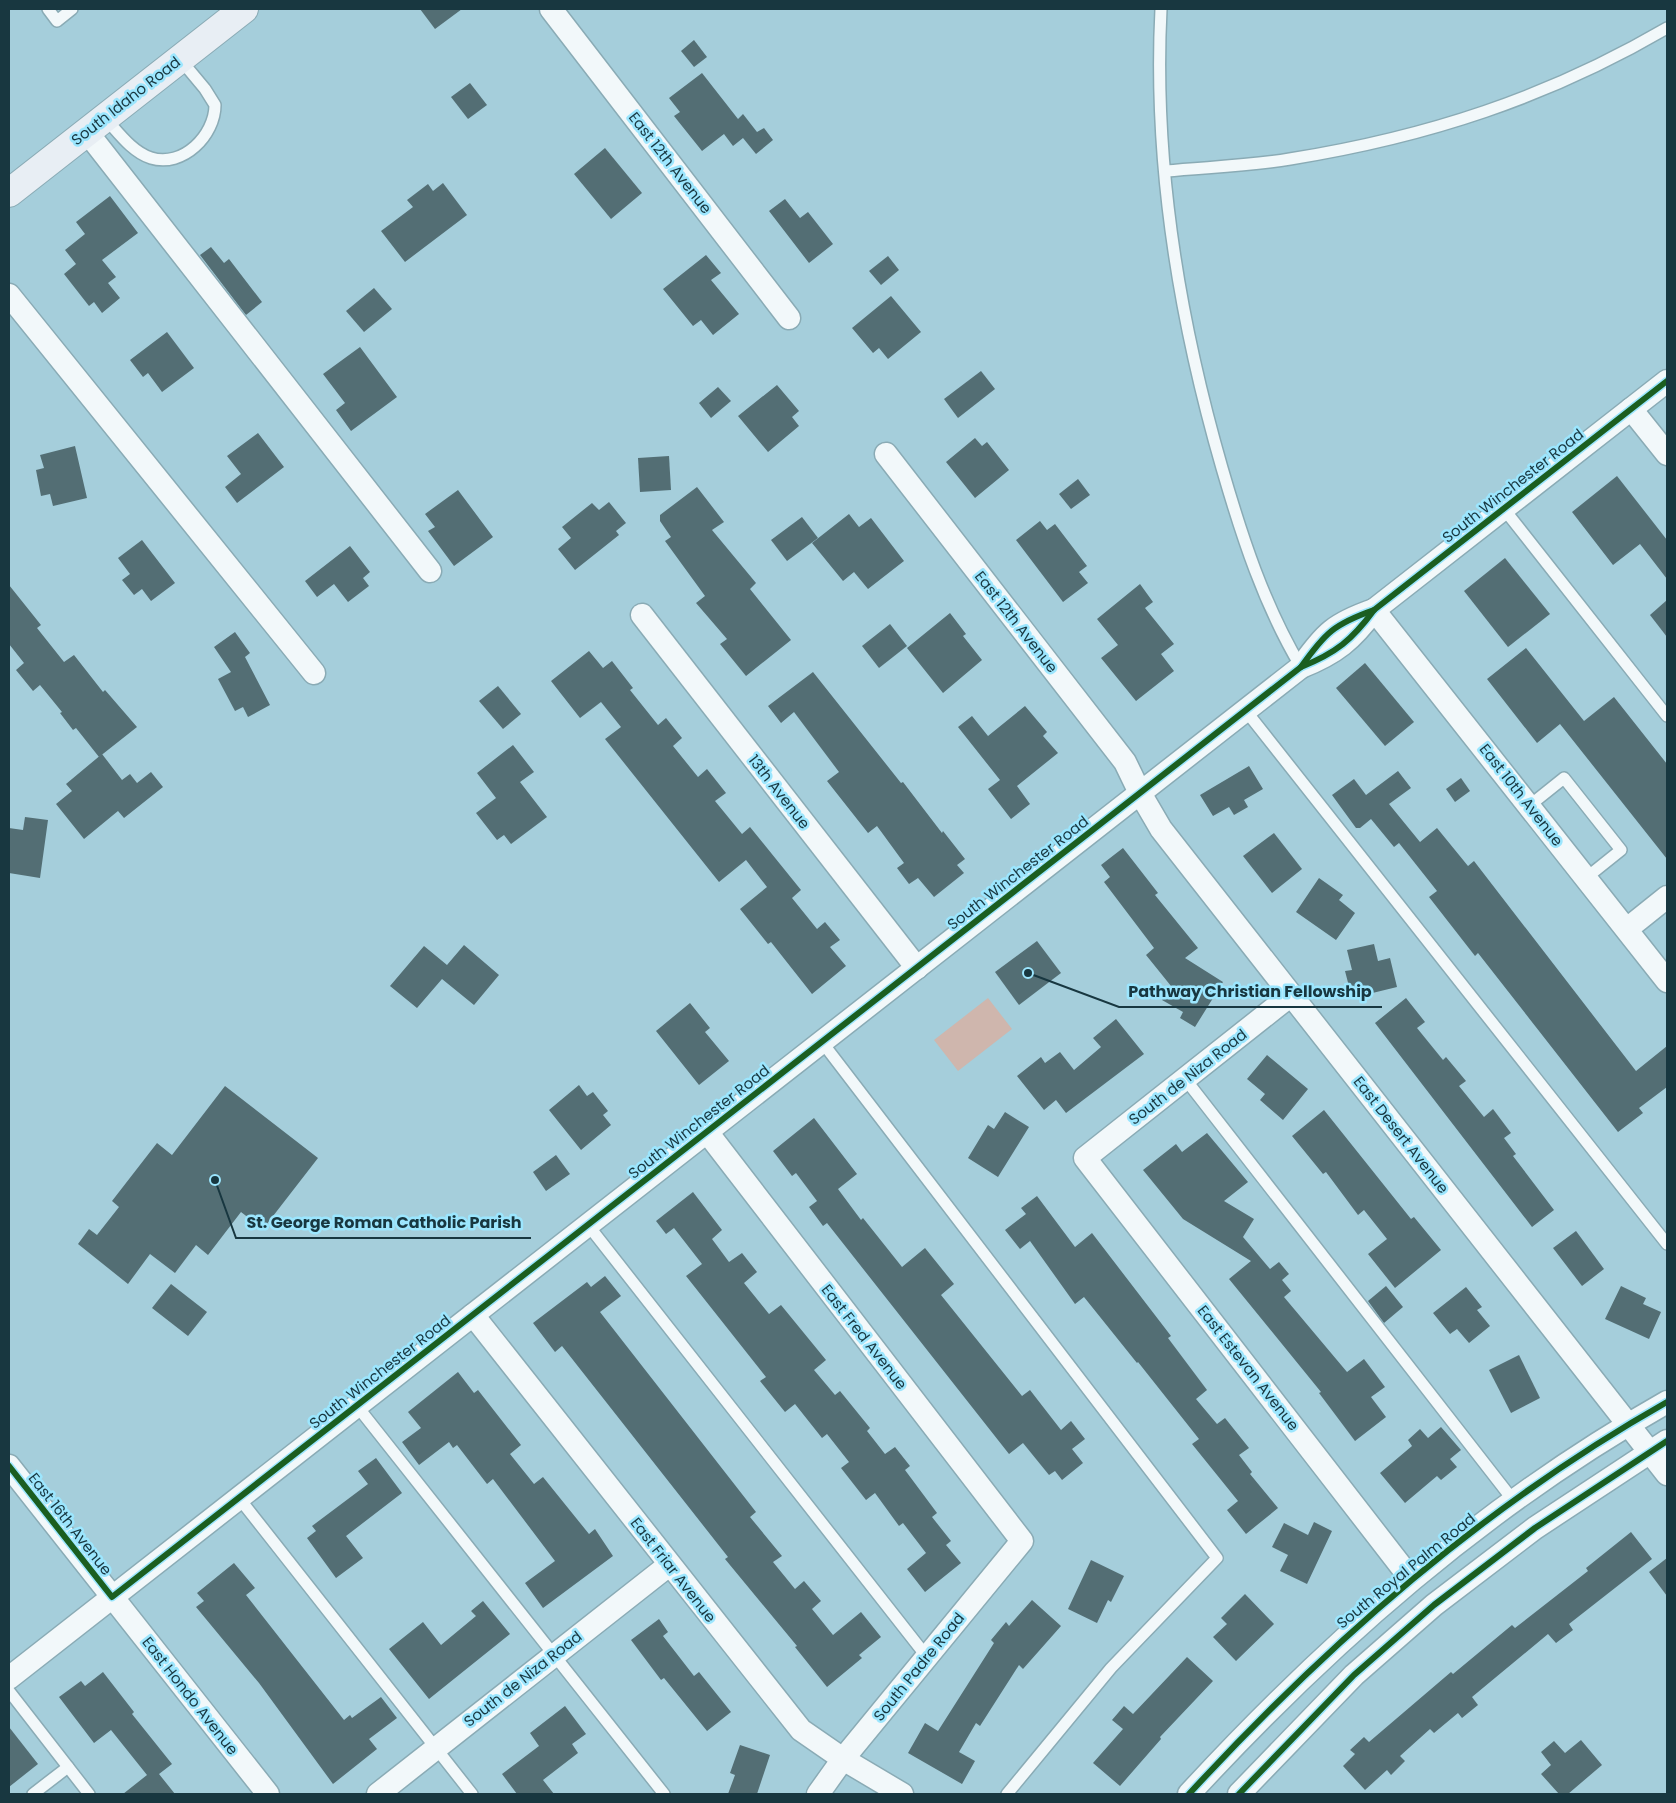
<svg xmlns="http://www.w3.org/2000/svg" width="1676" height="1803" font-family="Poppins,sans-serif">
  <rect width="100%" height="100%" fill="#a5cedb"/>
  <!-- green -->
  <polygon fill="#cfb6ad" points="988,998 1012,1029 958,1071 934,1040"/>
  <!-- building -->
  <g fill="#536e74">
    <polygon points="420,9 462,9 435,29"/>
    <polygon points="694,40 707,57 694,67 681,51"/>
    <polygon points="702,73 738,119 743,114 757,132 764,128 773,140 756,154 743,138 733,146 724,134 702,151 674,116 680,112 669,98"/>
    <polygon points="470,83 487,105 468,119 451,97"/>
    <polygon points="605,148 642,193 611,219 574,174"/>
    <polygon points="443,183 467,215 405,262 381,231 413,207 407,200 428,184 433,191"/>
    <polygon points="110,196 138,233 102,260 116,277 108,283 120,298 102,313 94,302 89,306 64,274 76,264 65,250 85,234 76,222"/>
    <polygon points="785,199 800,218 808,212 833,244 809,263 769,211"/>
    <polygon points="211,247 224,263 229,259 262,302 246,315 200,255"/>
    <polygon points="706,255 721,273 711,280 739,314 713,335 701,320 693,326 663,289"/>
    <polygon points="888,256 899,270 881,285 869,271"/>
    <polygon points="374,288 392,309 364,332 346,311"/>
    <polygon points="891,296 921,332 888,359 879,348 873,353 852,328"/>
    <polygon points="167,332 194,368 162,392 148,373 143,377 130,360"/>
    <polygon points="360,347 397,397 351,431 336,410 345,403 323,374"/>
    <polygon points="981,371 995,389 958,418 944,399"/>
    <polygon points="777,385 799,411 792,417 799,426 768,452 738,416"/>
    <polygon points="718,387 731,401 711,418 699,403"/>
    <polygon points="258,433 284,467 237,503 225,487 241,474 227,456"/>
    <polygon points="975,438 982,446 987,442 1009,470 975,498 946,462"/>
    <polygon points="75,446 87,498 53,506 50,494 41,496 36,470 44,468 40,455"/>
    <polygon points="669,456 671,490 640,492 638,458"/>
    <polygon points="1617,476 1667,540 1667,579 1640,544 1613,565 1572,512"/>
    <polygon points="1078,479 1090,495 1071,509 1059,494"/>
    <polygon points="697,487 724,522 712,530 756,583 750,589 791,640 746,676 720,644 727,639 696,603 705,596 665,541 671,537 660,521 660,515"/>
    <polygon points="458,490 493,537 454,566 428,531 435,527 425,514"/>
    <polygon points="609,502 626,523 616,531 619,535 575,570 558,549 571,538 562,527 592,503 599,510"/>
    <polygon points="849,514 859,527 871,518 904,561 868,589 854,572 843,581 812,543"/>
    <polygon points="802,517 818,538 787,561 771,540"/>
    <polygon points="1040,521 1047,530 1055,524 1087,566 1079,572 1088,583 1063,602 1016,540"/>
    <polygon points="142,540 175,583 151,601 142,589 134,595 122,580 130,574 118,558"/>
    <polygon points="350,546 370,572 363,578 369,586 348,602 334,584 317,597 305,581"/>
    <polygon points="1505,558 1550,614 1508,647 1464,591"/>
    <polygon points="1140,584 1153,602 1145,608 1174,644 1161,654 1174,671 1136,701 1101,658 1118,645 1097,619"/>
    <polygon points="9,585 41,625 37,628 64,662 74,655 103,692 105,690 137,727 99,757 76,728 73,730 60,713 62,712 40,685 33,691 16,670 24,663 9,644"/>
    <polygon points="1667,600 1667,637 1650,615"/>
    <polygon points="950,613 966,634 963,636 982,660 943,693 907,648"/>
    <polygon points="890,624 907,646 879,668 862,646"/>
    <polygon points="235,632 250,653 245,657 270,705 248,717 243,707 235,711 218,679 231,672 214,647"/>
    <polygon points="1526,648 1584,721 1614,697 1667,764 1667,859 1560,724 1537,743 1487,679"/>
    <polygon points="589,651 603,668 612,661 633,688 630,690 658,725 666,718 682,738 673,746 698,777 707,769 726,793 715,801 742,834 750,827 801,890 792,898 817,929 825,922 840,940 830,947 846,966 812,994 771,942 768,944 740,909 767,887 746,860 719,882 605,739 621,727 601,702 580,718 551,681"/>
    <polygon points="1365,663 1414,722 1385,746 1336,688"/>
    <polygon points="813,672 901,783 903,782 942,833 943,831 965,859 957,865 964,873 934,897 918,878 909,884 897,868 904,863 877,826 868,833 827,781 839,772 794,712 781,723 768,706"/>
    <polygon points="498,686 521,714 503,729 479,701"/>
    <polygon points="1025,706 1047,732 1043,736 1058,753 1017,786 1030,804 1011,819 988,789 1000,780 958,727 972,716 988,736"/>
    <polygon points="513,745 534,772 520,782 547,817 511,844 504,835 497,840 476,813 496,798 477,773"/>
    <polygon points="102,754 122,780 130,774 137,783 151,772 163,787 124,818 118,811 84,839 56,804 72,791 66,784"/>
    <polygon points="1249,766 1263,789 1244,800 1248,807 1234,815 1229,807 1213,816 1200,795"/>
    <polygon points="1398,771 1411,788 1389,804 1420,842 1437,828 1468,866 1474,861 1636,1071 1667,1046 1667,1087 1639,1108 1643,1113 1618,1132 1478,953 1475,956 1429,897 1437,891 1399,843 1394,847 1371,819 1360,828 1356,828 1332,795 1354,779 1366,795"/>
    <polygon points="1461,778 1470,791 1455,802 1446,789"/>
    <polygon points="25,817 48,820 40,878 9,873 9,828 23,830"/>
    <polygon points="1274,833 1302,869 1272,893 1243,856"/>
    <polygon points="1123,848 1158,893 1155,895 1198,948 1185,958 1223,982 1195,1027 1180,1018 1183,1012 1162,1000 1171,986 1146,955 1154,948 1104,882 1110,877 1101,865"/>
    <polygon points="1319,878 1343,895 1339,900 1355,913 1336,940 1296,912"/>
    <polygon points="1037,941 1061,973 1019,1005 995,972"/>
    <polygon points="1374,944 1378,961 1390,958 1397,987 1352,998 1345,971 1352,970 1347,950"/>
    <polygon points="464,945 499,975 474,1005 442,979 417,1008 390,986 424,946 447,965"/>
    <polygon points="1406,998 1425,1022 1417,1028 1443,1060 1446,1057 1466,1081 1459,1086 1484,1117 1493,1109 1511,1133 1504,1138 1516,1154 1513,1156 1554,1210 1532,1227 1375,1023"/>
    <polygon points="690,1003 710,1028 705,1032 729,1061 699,1085 656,1031"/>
    <polygon points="1116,1019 1144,1054 1066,1113 1056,1100 1044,1110 1017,1076 1041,1057 1045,1063 1060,1052 1074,1070 1101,1047 1093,1038"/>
    <polygon points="1267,1055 1308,1089 1283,1120 1260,1100 1265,1094 1247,1079"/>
    <polygon points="579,1085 587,1096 593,1092 608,1111 603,1115 611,1125 581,1150 549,1110"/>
    <polygon points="225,1086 318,1158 263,1229 241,1212 208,1255 196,1245 175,1273 150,1254 128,1284 78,1244 89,1229 97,1235 119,1207 112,1201 157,1143 172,1155"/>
    <polygon points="1324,1110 1411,1219 1414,1217 1441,1250 1395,1288 1368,1254 1387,1239 1364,1210 1358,1215 1326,1172 1323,1174 1292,1136"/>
    <polygon points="1005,1112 1029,1127 998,1177 968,1158 988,1125 994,1129"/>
    <polygon points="814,1118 857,1174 838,1189 861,1220 863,1218 902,1267 925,1248 954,1284 941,1295 1022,1396 1030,1390 1061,1430 1071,1421 1085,1439 1072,1449 1083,1463 1062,1480 1055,1471 1049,1475 1023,1443 1009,1454 827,1223 823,1226 809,1207 817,1201 796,1173 792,1176 773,1151"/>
    <polygon points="1207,1133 1248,1182 1224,1201 1254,1219 1243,1237 1270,1269 1279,1262 1289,1274 1282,1280 1291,1291 1284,1297 1347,1372 1364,1359 1385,1387 1371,1397 1386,1417 1355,1441 1319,1393 1321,1392 1229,1279 1251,1261 1183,1219 1143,1170 1176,1144 1182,1152"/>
    <polygon points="556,1155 570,1174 546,1191 533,1172"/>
    <polygon points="693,1192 722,1230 712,1239 729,1262 742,1253 757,1272 744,1283 769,1314 781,1305 826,1360 814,1370 835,1395 840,1391 870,1428 867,1431 885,1454 895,1447 910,1466 905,1470 937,1513 932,1517 951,1541 946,1545 961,1563 925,1592 907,1569 926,1553 903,1523 899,1526 875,1493 866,1500 841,1468 849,1462 827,1434 822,1438 795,1404 785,1412 760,1381 766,1377 686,1276 702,1264 674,1228 666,1234 656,1221"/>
    <polygon points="1037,1196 1075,1247 1092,1233 1171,1336 1168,1338 1207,1390 1196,1399 1217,1424 1225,1418 1249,1448 1239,1455 1252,1472 1250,1474 1278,1508 1246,1534 1227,1510 1238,1501 1192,1444 1199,1439 1138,1362 1137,1363 1084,1297 1075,1304 1030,1241 1020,1249 1005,1230 1026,1214 1021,1208"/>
    <polygon points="1576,1231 1604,1269 1582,1286 1553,1248"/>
    <polygon points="605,1276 621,1296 600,1312 756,1512 750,1517 782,1556 773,1562 795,1589 804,1581 821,1601 812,1609 833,1635 861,1612 881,1637 859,1655 862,1658 827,1687 795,1647 797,1646 725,1559 728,1557 562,1346 555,1352 533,1323 587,1282 591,1287"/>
    <polygon points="171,1284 207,1312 188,1336 152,1308"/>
    <polygon points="1386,1286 1403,1307 1384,1323 1368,1301"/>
    <polygon points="1621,1286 1646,1298 1643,1304 1661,1312 1649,1339 1605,1319"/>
    <polygon points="1466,1287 1482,1307 1477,1310 1490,1326 1469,1343 1457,1329 1450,1334 1433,1313"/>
    <polygon points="1519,1355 1540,1398 1511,1413 1489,1370"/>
    <polygon points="458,1372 474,1393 478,1390 521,1445 510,1454 534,1484 543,1477 589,1534 595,1529 613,1556 543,1608 525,1583 555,1561 493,1479 487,1484 457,1445 453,1448 449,1442 419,1465 402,1442 421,1428 408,1412"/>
    <polygon points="1441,1427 1461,1450 1450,1459 1457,1467 1441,1480 1437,1476 1405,1503 1380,1473 1412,1446 1408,1440 1420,1429 1428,1438"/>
    <polygon points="376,1458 402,1493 346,1536 363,1558 336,1578 307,1538 316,1531 312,1526 368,1484 358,1471"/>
    <polygon points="1314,1522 1332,1531 1307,1584 1280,1571 1288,1555 1272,1547 1284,1523 1308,1535"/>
    <polygon points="1631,1532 1652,1559 1569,1624 1573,1630 1556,1643 1548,1634 1472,1697 1478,1705 1462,1718 1458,1713 1434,1733 1430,1729 1400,1756 1405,1761 1391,1775 1387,1770 1365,1790 1343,1766 1355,1754 1350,1750 1364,1737 1369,1742 1451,1672 1453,1674 1512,1625 1515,1628 1588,1571 1586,1568"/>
    <polygon points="1667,1558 1667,1596 1649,1572"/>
    <polygon points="1091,1560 1124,1576 1111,1602 1108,1600 1097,1623 1068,1609"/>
    <polygon points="234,1563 255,1588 246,1595 344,1720 350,1715 352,1718 381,1697 397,1718 369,1739 377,1749 333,1784 259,1683 196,1607 204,1601 197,1593"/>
    <polygon points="1245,1594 1274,1624 1236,1661 1213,1637 1227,1624 1221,1618"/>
    <polygon points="1032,1600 1061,1626 1023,1669 1019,1665 980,1726 976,1723 959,1752 975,1761 962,1784 908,1753 925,1723 938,1731 994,1643 991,1640 1006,1622 1009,1626"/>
    <polygon points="483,1601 510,1634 429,1699 389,1649 423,1622 441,1645 476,1616 471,1611"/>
    <polygon points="659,1619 668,1632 663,1636 694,1676 699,1672 731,1712 707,1731 664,1678 661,1680 631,1640"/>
    <polygon points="1187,1657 1213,1681 1160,1737 1161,1739 1120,1786 1093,1763 1123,1729 1112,1720 1124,1706 1133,1714"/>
    <polygon points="103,1672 134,1712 132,1714 172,1764 159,1774 175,1794 123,1794 147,1775 111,1730 94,1743 59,1697 81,1681 85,1686"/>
    <polygon points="565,1706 586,1734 572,1744 578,1753 543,1780 554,1794 517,1794 502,1774 539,1746 530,1733"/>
    <polygon points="9,1727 38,1764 9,1787"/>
    <polygon points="1581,1740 1602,1765 1568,1794 1559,1794 1541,1774 1551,1765 1541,1752 1554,1741 1565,1753"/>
    <polygon points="740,1745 770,1755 757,1794 728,1794 735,1775 730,1773"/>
  </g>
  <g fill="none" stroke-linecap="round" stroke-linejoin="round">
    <defs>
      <g id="lane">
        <polyline points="48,9 57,21 72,9"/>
        <path d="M1161 9C1153 164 1179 319 1222 468 1242 537 1264 605 1301 667"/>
        <path d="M105 118C118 132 132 152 151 158 183 168 215 135 215 105L205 89 180 59"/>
        <path d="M1166 171C1207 167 1250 166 1290 159 1427 137 1547 98 1667 28"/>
        <polyline points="1504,509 1667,716"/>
        <polyline points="1246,711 1667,1244"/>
        <polyline points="1529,806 1564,778 1621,850 1586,878"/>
        <polyline points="822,1042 1217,1558 1111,1668 1007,1794"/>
        <polyline points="1186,1080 1513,1500"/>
        <polyline points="588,1225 927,1657"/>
        <polyline points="357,1406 664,1794"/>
        <polyline points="239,1498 472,1794"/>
        <polyline points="9,1691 89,1794"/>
        <polyline points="33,1794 68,1767"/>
      </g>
      <g id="street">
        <polyline points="551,9 789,318"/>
        <polyline points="87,132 430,571"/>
        <polyline points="9,295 314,673"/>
        <polyline points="1631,409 1667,454"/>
        <polyline points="886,454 1125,762 1140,793 1161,829 1667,1474"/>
        <polyline points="1374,610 1667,981"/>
        <polyline points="642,615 917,968"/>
        <path d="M1301 667C1325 633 1334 624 1374 610"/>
        <polyline points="1627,929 1667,897"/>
        <polyline points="1291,995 1085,1158 1411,1579"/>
        <polyline points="707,1132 1022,1541 843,1759 818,1794"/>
        <polyline points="473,1315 801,1730 843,1759 902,1794"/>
        <polyline points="9,1466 268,1794"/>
        <path d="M9 1678 1301 667C1336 653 1352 640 1374 610L1667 381"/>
        <polyline points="378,1794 669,1565"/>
        <path d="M1189 1794C1330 1641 1485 1505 1667 1402"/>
        <polyline points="1239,1794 1354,1675 1434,1605 1535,1528 1667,1441"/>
      </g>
      <polyline id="secondary" points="9,193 244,9"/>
    </defs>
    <!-- lane casing -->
    <use href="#lane" stroke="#8aabb5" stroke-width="14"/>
    <!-- street casing -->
    <use href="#street" stroke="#8aabb5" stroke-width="25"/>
    <!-- secondary casing -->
    <use href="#secondary" stroke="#8aabb5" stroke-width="30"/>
    <!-- lane -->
    <use href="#lane" stroke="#f2f8fa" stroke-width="11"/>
    <!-- street -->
    <use href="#street" stroke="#f2f8fa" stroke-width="22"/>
    <!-- secondary -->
    <use href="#secondary" stroke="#e8eef4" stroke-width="28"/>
    <defs>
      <g id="cycleway">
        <path d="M1301 667C1325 633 1334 624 1374 610"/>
        <path d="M9 1466 112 1597 1301 667C1336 653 1352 640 1374 610L1667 381"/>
        <path d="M1189 1794C1330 1641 1485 1505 1667 1402"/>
        <polyline points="1239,1794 1354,1675 1434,1605 1535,1528 1667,1441"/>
      </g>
    </defs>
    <!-- cycleway casing -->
    <use href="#cycleway" stroke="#9ce6fe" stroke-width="9"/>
    <!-- cycleway -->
    <use href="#cycleway" stroke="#1b5e20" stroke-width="6"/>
  </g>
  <g text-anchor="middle" stroke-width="5" stroke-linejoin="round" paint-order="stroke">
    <!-- street labels -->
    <g font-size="15" fill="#183740" stroke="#9ce6fe">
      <text transform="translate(126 101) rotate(-38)" y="5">South Idaho Road</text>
      <text transform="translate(670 163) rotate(52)" y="5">East 12th Avenue</text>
      <text transform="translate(1513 486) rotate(-38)" y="5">South Winchester Road</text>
      <text transform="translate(1016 622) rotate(52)" y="5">East 12th Avenue</text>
      <text transform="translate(779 792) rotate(52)" y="5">13th Avenue</text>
      <text transform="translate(1521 795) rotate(52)" y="5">East 10th Avenue</text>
      <text transform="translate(1018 873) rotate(-38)" y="5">South Winchester Road</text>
      <text transform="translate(1188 1077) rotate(-38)" y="5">South de Niza Road</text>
      <text transform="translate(699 1122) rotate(-38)" y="5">South Winchester Road</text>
      <text transform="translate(1401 1135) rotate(52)" y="5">East Desert Avenue</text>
      <text transform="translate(864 1337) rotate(52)" y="5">East Fred Avenue</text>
      <text transform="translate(1248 1368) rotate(52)" y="5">East Estevan Avenue</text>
      <text transform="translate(380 1372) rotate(-38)" y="5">South Winchester Road</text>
      <text transform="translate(70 1524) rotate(52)" y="5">East 16th Avenue</text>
      <text transform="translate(673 1570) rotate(52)" y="5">East Friar Avenue</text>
      <text transform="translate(1406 1571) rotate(-39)" y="5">South Royal Palm Road</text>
      <text transform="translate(919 1667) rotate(-51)" y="5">South Padre Road</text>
      <text transform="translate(523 1679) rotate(-38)" y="5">South de Niza Road</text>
      <text transform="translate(190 1696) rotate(52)" y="5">East Hondo Avenue</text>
    </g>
  </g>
  <!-- callouts -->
  <path fill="none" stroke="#183740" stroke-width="2" d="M1028 973L1119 1007H1382M215 1180L236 1238H531"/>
  <g fill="#183740" stroke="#9ce6fe" stroke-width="2">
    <circle cx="1028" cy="973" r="5"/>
    <circle cx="215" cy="1180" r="5"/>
  </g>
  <g font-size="16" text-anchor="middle" font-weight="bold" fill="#183740" stroke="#9ce6fe" stroke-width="5" stroke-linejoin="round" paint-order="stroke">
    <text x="1250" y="997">Pathway Christian Fellowship</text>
    <text x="384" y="1228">St. George Roman Catholic Parish</text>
  </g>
  <!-- border -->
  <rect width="1676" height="1803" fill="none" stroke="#183740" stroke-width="20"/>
</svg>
